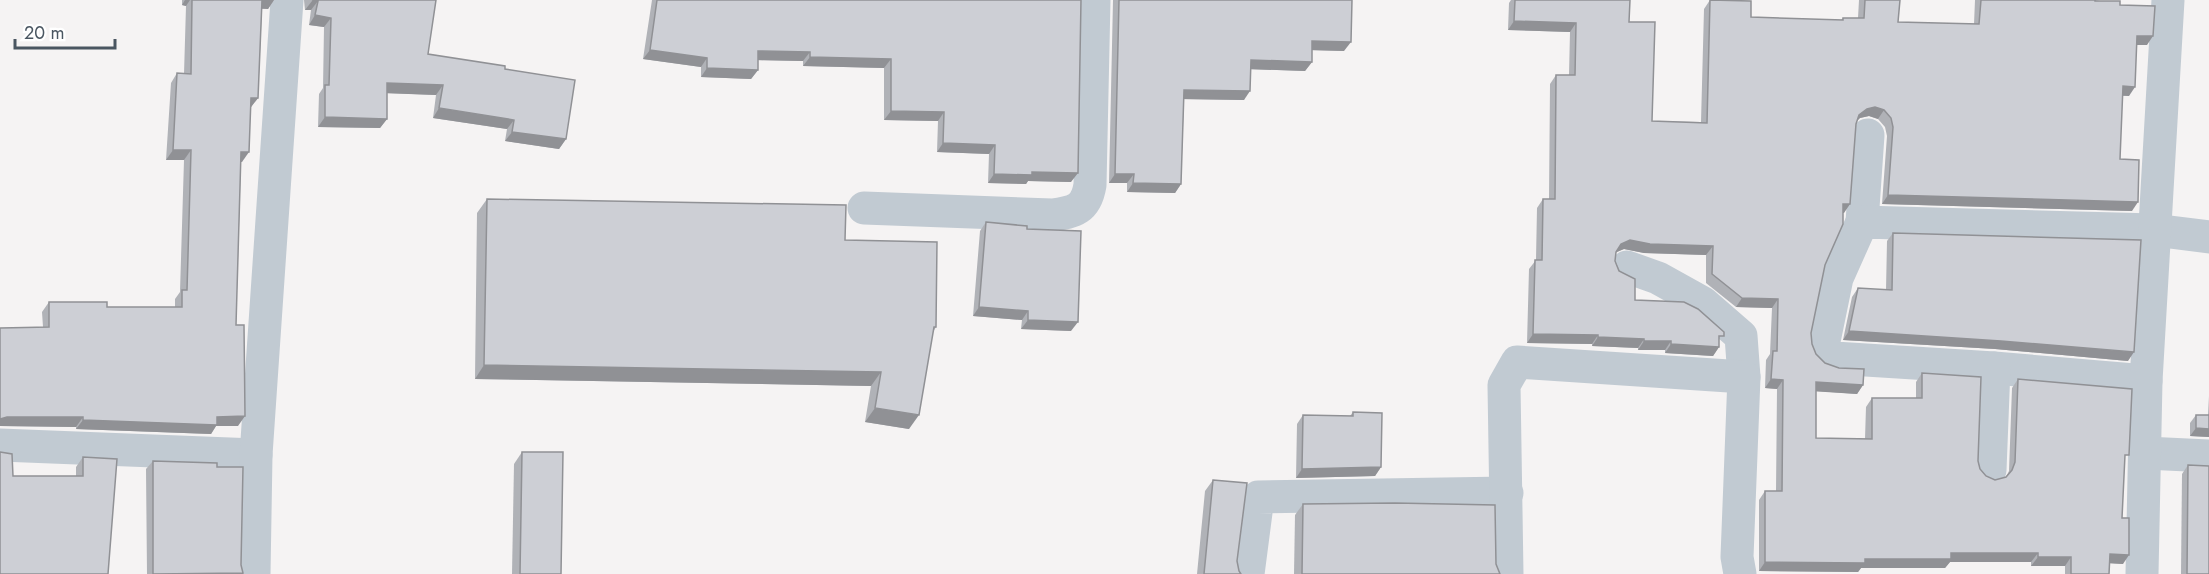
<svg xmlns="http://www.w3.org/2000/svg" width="2209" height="574" font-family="Jost,sans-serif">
  <rect width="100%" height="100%" fill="#f5f3f3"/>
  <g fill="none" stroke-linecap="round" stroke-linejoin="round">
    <!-- minor -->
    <g stroke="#c1cad2" stroke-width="33">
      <path d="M864 208 1052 215C1075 212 1086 209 1090 185L1094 0"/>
      <polyline points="1862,222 1868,135"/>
      <polyline points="1627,267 1658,278 1703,303 1741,336 1744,377"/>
      <polyline points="2146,381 1994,368 1834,358 1827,355 1823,346 1837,278 1862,222 2154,230 2209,237"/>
      <polyline points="0,445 256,455"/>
      <polyline points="2145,453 2209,456"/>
      <polyline points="1990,470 1994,368"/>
      <polyline points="254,574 256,455 287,0"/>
      <polyline points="1248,574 1258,497 1507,493"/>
      <polyline points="1507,574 1504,385 1517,362 1744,377 1737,557 1740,574"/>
      <polyline points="2142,574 2146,381 2168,0"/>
    </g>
  </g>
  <!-- wall -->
  <g fill="#b0b2b7">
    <polygon points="182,0 274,0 268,9 262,9 258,98 251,107 242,162 241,162 236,325 238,426 216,426 211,434 76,429 76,427 0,426 43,327 42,312 49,302 107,307 175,307 175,299 180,292 184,160 166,160 171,83 177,73 184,74 186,6 182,5"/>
    <polygon points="304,0 436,0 428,54 505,69 566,139 559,149 505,141 507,129 433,118 436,95 387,93 387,119 380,128 318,127 319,94 323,88 324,27 309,25 311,10 305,10"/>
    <polygon points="652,0 1081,0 1071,182 1028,181 1026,184 988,183 989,154 937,152 938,121 884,120 884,68 803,66 803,61 758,60 758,70 751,79 701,77 701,67 643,59"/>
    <polygon points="1113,0 1352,0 1344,51 1312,50 1312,62 1305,71 1250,69 1244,100 1184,99 1181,184 1175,193 1127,192 1127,183 1109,183"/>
    <polygon points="1511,0 1630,0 1629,22 1652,121 1701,122 1704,9 1710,0 1751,17 1841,20 1843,18 1858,18 1859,0 1900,0 1898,22 1974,24 1975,0 2095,0 2120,5 2147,45 2137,45 2129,96 2122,96 2120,159 2132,211 1882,204 1887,136 1885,127 1878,119 1869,116 1860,118 1857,121 1856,124 1850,204 1843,213 1825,265 1811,333 1812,344 1816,354 1825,363 1863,385 1857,394 1816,391 1816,438 1865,439 1866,407 1872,398 1916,398 1916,382 1922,373 1978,461 1980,469 1986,476 1995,480 2006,477 2009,471 2012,388 2018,379 2124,461 2122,518 2123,564 2110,563 2109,574 2065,574 2065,566 2031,566 2031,562 1950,562 1945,568 1861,568 1858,572 1759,571 1759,500 1765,491 1776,491 1777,389 1765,388 1766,360 1770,354 1772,308 1736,307 1706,283 1706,255 1644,253 1624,249 1615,253 1615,261 1635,300 1719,343 1719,347 1713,356 1665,353 1665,350 1638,350 1638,348 1592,346 1592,344 1527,343 1529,269 1536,260 1537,208 1543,199 1549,199 1550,84 1556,75 1569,75 1570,32 1508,30 1509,3"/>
    <polygon points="487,199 845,240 936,327 933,332 909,429 865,422 871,386 475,379 477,213"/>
    <polygon points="986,222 1027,229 1071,331 1021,329 1022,320 973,316 980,231"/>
    <polygon points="1893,233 2128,361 1995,349 1843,340 1852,297 1858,288 1886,290 1887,241"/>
    <polygon points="2209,396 2209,437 2190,436 2190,423 2196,415 2208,415"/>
    <polygon points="1353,412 1381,467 1375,476 1296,478 1297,424 1303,415 1350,416"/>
    <polygon points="522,452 561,574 512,574 514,464"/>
    <polygon points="83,457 108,574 13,476 76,476 76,467"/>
    <polygon points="153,461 217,467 241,565 243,573 243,574 147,574 146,469"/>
    <polygon points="2188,465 2209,574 2181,574 2182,474"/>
    <polygon points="1213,480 1239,571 1241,574 1197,574 1205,491"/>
    <polygon points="1303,504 1496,564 1500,574 1294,574 1295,515"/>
  </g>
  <!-- shaded-wall -->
  <g fill="#909195">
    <polygon points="185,0 190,0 186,6 182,5"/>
    <polygon points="261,0 274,0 268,9 256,8"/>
    <polygon points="312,1 318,1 311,10 305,10"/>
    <polygon points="315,15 331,18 324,27 309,25"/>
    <polygon points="1514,21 1576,23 1570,32 1508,30"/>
    <polygon points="2137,36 2153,36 2147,45 2131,45"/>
    <polygon points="1312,41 1351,42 1344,51 1306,50"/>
    <polygon points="650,50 707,58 701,67 643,59"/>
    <polygon points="758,51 810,52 803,61 752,60"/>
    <polygon points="810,57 891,59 884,68 803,66"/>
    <polygon points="1251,60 1312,62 1305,71 1244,69"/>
    <polygon points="707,68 758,70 751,79 701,77"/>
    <polygon points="387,83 443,85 436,95 381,93"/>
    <polygon points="2123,86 2135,87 2129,96 2116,95"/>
    <polygon points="1184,90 1250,91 1244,100 1178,99"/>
    <polygon points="251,98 258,98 251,107 244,107"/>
    <polygon points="1875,107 1884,110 1878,119 1869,116 1860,118 1853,124 1859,115 1867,109"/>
    <polygon points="439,108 514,120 507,129 433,118"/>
    <polygon points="891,111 944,112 938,121 884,120"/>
    <polygon points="325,117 387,119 380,128 318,127"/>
    <polygon points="512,132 566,139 559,149 505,141"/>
    <polygon points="943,143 995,145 989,154 937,152"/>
    <polygon points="173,150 191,150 184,160 166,160"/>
    <polygon points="241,152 249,152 242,162 234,161"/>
    <polygon points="1032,172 1078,173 1071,182 1028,181 1026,184 988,183 994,174"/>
    <polygon points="1115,174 1134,174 1127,183 1109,183"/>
    <polygon points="1133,183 1181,184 1175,193 1127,192"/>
    <polygon points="1888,195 2138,202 2132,211 1882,204"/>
    <polygon points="1843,204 1850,204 1844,213 1837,213"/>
    <polygon points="1630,240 1713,246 1706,255 1644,253 1624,249 1614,253 1621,244"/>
    <polygon points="1742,298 1778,299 1772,308 1736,307"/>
    <polygon points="979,307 1028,311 1022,320 973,316"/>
    <polygon points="1028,320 1078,322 1071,331 1021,329"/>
    <polygon points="1849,331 2001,341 2134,352 2128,361 1995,349 1843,340"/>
    <polygon points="1533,334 1598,335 1592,344 1527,343"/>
    <polygon points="1598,337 1644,339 1638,348 1592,346"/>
    <polygon points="1644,341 1671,341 1665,350 1638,350"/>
    <polygon points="1671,344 1719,347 1713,356 1665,353"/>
    <polygon points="484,365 881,372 871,386 475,379"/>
    <polygon points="1771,379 1783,380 1777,389 1765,388"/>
    <polygon points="1816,382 1863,385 1857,394 1810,391"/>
    <polygon points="875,408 919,415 909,429 865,422"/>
    <polygon points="245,416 238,426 216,426 211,434 76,429 83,420"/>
    <polygon points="7,417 83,417 76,427 0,426 0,419"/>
    <polygon points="2196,428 2209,429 2209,437 2190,436"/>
    <polygon points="1381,467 1375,476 1296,478 1302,469"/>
    <polygon points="1951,553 2038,553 2031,562 1950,562 1945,568 1861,568 1858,572 1759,571 1765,562 1865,559"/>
    <polygon points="2110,554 2129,555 2123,564 2104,563"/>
    <polygon points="2038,557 2071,557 2065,566 2031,566"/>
    <polygon points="202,573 243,573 243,574 201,574"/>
  </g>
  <!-- building -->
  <g fill="#cdcfd5" stroke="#909195" stroke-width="1.5">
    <polygon points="192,0 262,0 258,98 251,98 249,152 241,152 236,325 244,325 245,416 217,417 217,425 83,420 83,417 7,417 0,419 0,328 49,327 49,302 107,302 107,307 182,307 182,290 187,290 191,150 173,150 177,73 191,74"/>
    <polygon points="312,0 436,0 428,54 505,66 505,69 575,80 566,139 512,132 514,120 439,108 443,85 387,83 387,119 325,117 325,85 329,85 331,18 315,15 318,1"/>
    <polygon points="657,0 1081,0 1078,173 1032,172 1032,175 994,174 995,145 943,143 944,112 891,111 891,59 810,57 810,52 758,51 758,70 707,68 707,58 650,50"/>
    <polygon points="1119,0 1352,0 1351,42 1312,41 1312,62 1251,60 1250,91 1184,90 1181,184 1133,183 1134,174 1115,174"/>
    <polygon points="1515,0 1630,0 1629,22 1655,22 1652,121 1707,123 1710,0 1751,1 1751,17 1843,20 1843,18 1864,18 1865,0 1900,0 1898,22 1979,24 1981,0 2095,0 2095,1 2120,1 2120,5 2155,6 2153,36 2137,36 2135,87 2123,86 2120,159 2139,160 2138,202 1888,195 1893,127 1891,118 1884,110 1875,107 1867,109 1859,115 1856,124 1850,204 1843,204 1843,224 1825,265 1811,333 1812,344 1816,354 1825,363 1839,368 1864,369 1863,385 1816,382 1816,438 1872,439 1872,398 1922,398 1922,373 1981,377 1978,461 1980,469 1986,476 1995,480 2006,477 2012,470 2015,462 2018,379 2132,389 2129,455 2125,455 2122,518 2129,518 2129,555 2110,554 2109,574 2071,574 2071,557 2038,557 2038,553 1951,553 1951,559 1865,559 1865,563 1765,562 1765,491 1782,491 1783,380 1771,379 1773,351 1777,351 1778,299 1742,298 1712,274 1713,246 1650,244 1630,240 1621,244 1616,252 1615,261 1619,271 1635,279 1635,300 1684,302 1698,309 1724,332 1724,336 1719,336 1719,347 1671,344 1671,341 1644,341 1644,339 1598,337 1598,335 1533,334 1535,260 1542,260 1543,199 1555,199 1556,75 1575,75 1576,23 1514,21"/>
    <polygon points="487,199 846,205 845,240 937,242 936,327 934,327 919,415 875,408 881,372 484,365"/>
    <polygon points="986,222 1027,226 1027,229 1081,231 1078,322 1028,320 1028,311 979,307"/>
    <polygon points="1893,233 2141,240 2134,352 2001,341 1849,331 1858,288 1892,290"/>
    <polygon points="1353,412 1382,413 1381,467 1302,469 1303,415 1353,416"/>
    <polygon points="2196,415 2209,415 2209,429 2196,428"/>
    <polygon points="0,452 12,454 13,476 83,476 83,457 117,459 108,574 0,574"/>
    <polygon points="522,452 563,452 561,574 520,574"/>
    <polygon points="153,461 217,463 217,467 243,467 241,565 243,573 153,574"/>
    <polygon points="2188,465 2209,466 2209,574 2187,574"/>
    <polygon points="1213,480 1247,483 1237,561 1239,571 1241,574 1204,574"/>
    <polygon points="1395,503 1495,505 1496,564 1500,574 1302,574 1303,504"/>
  </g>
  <!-- scale -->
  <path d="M15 39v9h100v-9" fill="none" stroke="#4a5661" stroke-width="3"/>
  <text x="24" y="39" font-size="18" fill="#4a5661" stroke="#ffffff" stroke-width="4.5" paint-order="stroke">20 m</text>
</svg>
